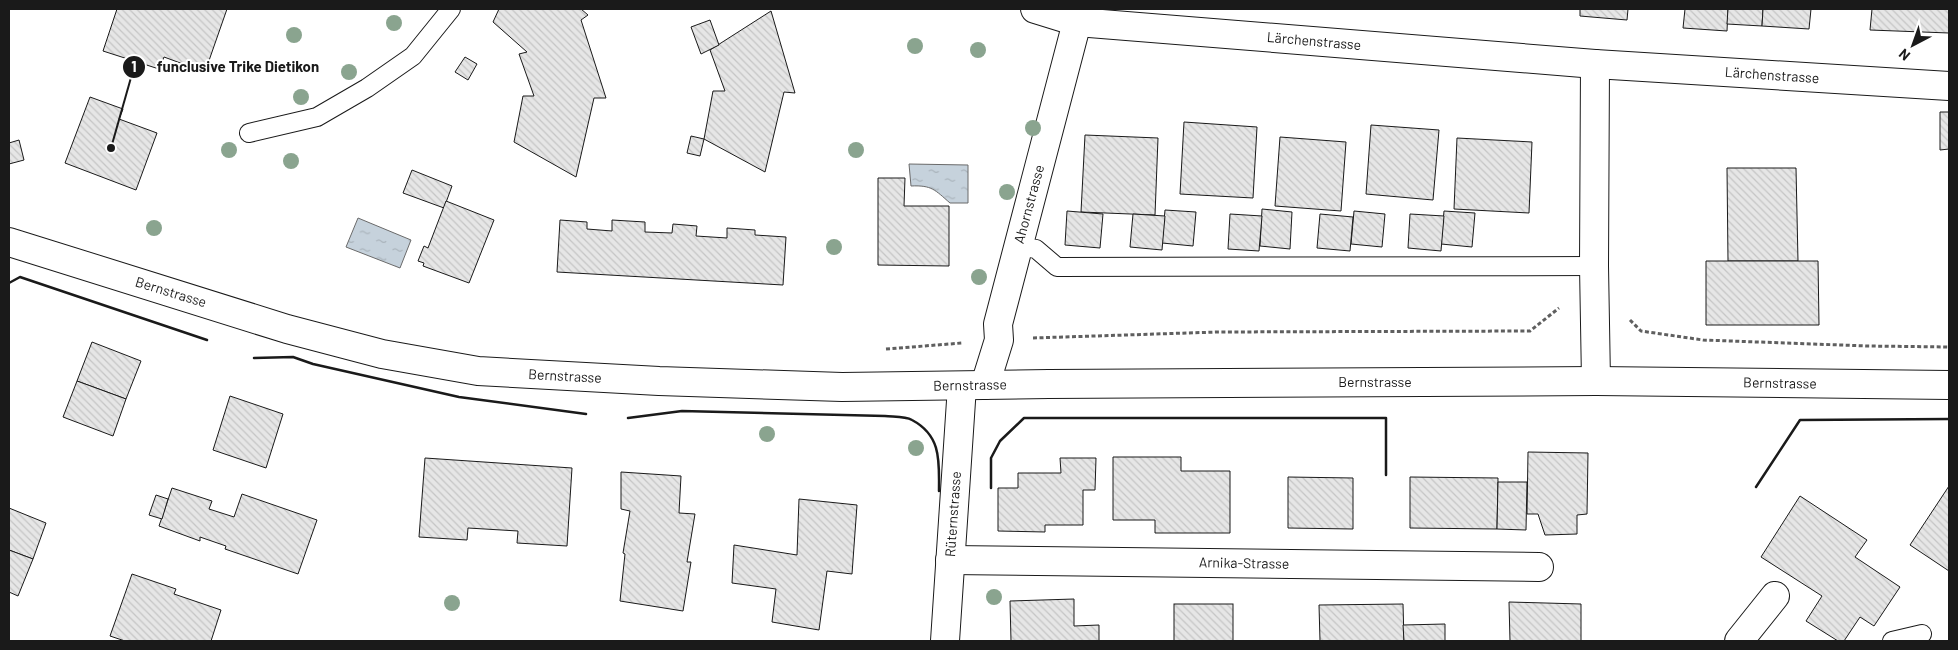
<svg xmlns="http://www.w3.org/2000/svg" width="1958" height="650" font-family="Barlow,sans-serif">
  <defs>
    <pattern id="water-ripples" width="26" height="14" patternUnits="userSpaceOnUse" patternTransform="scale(1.25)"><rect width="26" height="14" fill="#c6d2dc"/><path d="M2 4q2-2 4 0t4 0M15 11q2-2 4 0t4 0" fill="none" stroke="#aab4bc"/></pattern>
    <pattern id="building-back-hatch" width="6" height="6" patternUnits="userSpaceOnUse" patternTransform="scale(1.25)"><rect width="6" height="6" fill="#e6e6e6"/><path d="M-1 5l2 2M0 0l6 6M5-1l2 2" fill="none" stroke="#c5c5c5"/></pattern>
  </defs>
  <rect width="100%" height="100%" fill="#fff"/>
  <!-- water -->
  <g fill="url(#water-ripples)" stroke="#6a6a6a">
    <path d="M909 164 968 165V203H950C935 190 932 185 911 186Z"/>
    <polygon points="358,218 411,240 400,268 346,247"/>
  </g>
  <!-- building -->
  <g fill="url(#building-back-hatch)" stroke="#1a1a1a">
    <polygon points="117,9 227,9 205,72 164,57 159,69 103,51"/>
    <polygon points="499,9 581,9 588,15 581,20 606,98 594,98 576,177 514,142 523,96 534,96 519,54 527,52 493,22"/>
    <polygon points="1580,9 1628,9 1627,20 1580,16"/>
    <polygon points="1685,9 1728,9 1727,31 1683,28"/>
    <polygon points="1728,9 1763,9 1762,26 1727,24"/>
    <polygon points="1763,9 1811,9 1809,29 1762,26"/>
    <polygon points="1872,9 1949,9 1949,33 1870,30"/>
    <polygon points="771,11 795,93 784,92 765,172 704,139 713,91 725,91 710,50"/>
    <polygon points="710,20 719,45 701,54 691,27"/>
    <polygon points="465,57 477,64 468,80 455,72"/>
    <polygon points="90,97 123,109 119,119 157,133 136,190 65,163"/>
    <polygon points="1940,112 1949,112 1949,149 1940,150"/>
    <polygon points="1184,122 1257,127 1253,198 1180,194"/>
    <polygon points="1371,125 1439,130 1433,200 1366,194"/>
    <polygon points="1085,135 1158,138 1155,215 1081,212"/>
    <polygon points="691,136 704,139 700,156 687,153"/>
    <polygon points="1280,137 1346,142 1341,211 1275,206"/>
    <polygon points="1457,138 1532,142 1529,213 1454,209"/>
    <polygon points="19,140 24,160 9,164 9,143"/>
    <polygon points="1727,168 1796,168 1798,261 1728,261"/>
    <polygon points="412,170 452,186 444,208 403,193"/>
    <polygon points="878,178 905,178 904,206 949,206 949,266 878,265"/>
    <polygon points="446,201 494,220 469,283 423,266 424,263 418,261 424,246 428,248"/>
    <polygon points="1262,209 1292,212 1290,249 1260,246"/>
    <polygon points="1165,210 1196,212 1193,246 1162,243"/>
    <polygon points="1067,211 1103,214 1100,248 1065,245"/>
    <polygon points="1354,211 1385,214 1382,247 1351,244"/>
    <polygon points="1444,211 1475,213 1472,247 1441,244"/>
    <polygon points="1133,214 1165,216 1162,250 1130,247"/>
    <polygon points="1230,214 1262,216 1259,251 1228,249"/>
    <polygon points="1320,214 1353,217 1350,251 1317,248"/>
    <polygon points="1410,214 1444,216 1441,251 1408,248"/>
    <polygon points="560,220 587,222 587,229 612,231 612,220 645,222 645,232 672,233 673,224 697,226 696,236 727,238 727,228 755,230 755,235 786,237 783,285 557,272"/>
    <polygon points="1706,261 1818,261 1819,325 1706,325"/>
    <polygon points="92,342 141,361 126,399 77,381"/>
    <polygon points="77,381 126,399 113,436 63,417"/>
    <polygon points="230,396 283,414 266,468 213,450"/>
    <polygon points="1528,452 1588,453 1587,514 1577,515 1577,534 1545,535 1538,514 1527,514"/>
    <polygon points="1113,457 1181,457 1181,471 1230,471 1230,533 1155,533 1155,520 1113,520"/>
    <polygon points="425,458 572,468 567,546 517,543 518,531 468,528 467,540 419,537"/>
    <polygon points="1060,458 1096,458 1095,490 1083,490 1083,525 1045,525 1045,532 998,531 998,488 1018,488 1018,473 1061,473"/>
    <polygon points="621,472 681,476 679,513 695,514 687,562 691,562 683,611 620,601 625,554 623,553 630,511 621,509"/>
    <polygon points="1288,477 1353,478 1353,529 1288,528"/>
    <polygon points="1410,477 1498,478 1497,529 1410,528"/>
    <polygon points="1498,482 1527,482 1526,530 1497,529"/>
    <polygon points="1949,486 1949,571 1910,545"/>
    <polygon points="172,488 212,501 209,509 234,517 242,494 317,520 298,574 225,549 226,546 200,537 200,541 159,526"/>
    <polygon points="156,495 168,499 162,519 149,515"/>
    <polygon points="1800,496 1867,540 1855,557 1900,587 1874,626 1860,617 1844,641 1838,641 1806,621 1822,596 1761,557"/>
    <polygon points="799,499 857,505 852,574 827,571 819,630 772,622 776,589 732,583 734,545 797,555"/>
    <polygon points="9,508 46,523 33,559 9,550"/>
    <polygon points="9,550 33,559 18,596 9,592"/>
    <polygon points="132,574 176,589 174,594 221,610 211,641 125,641 110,636"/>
    <polygon points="1074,599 1074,626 1099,625 1099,641 1011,641 1010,601"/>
    <polygon points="1509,602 1581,604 1581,641 1510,641"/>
    <rect x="1174" y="604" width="59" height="37"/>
    <polygon points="1403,604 1404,641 1320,641 1319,605"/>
    <polygon points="1445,624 1445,641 1404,641 1403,625"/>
  </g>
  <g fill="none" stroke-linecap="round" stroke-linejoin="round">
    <defs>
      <g id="lane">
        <polyline points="249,133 317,117 367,88 413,56 451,9"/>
        <polyline points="1018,246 1036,249 1057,267 1594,266"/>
        <polyline points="1892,641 1922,634"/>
      </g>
      <g id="street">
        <polyline points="1035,9 1077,22 1595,64 1949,86"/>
        <polyline points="1595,64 1594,266 1596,381"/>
        <polyline points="985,385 999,340 998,324 1077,22"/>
        <polyline points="950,560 1539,567"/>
        <polyline points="945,641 962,386"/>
        <polyline points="1739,641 1775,596"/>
      </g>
      <polyline id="primary" points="9,242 287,329 382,354 478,371 659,381 842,387 1049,384 1596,381 1949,385"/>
    </defs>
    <!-- lane casing -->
    <use href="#lane" stroke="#1a1a1a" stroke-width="20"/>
    <!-- street casing -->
    <use href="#street" stroke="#1a1a1a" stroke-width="30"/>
    <!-- primary casing -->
    <use href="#primary" stroke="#1a1a1a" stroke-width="30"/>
    <!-- path -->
    <g stroke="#5f5f5f" stroke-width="3" stroke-dasharray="4 2.5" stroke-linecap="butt">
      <polyline points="1630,320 1641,331 1703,340 1868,346 1949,347"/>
      <polyline points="1033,338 1218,332 1530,331 1559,308"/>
      <polyline points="886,349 962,343"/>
    </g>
    <!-- lane -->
    <use href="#lane" stroke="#fff" stroke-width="18"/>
    <!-- street -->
    <use href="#street" stroke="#fff" stroke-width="28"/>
    <!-- primary -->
    <use href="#primary" stroke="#fff" stroke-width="28"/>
    <!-- wall -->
    <g stroke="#1a1a1a" stroke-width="2.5">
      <polyline points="9,283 20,277 207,340"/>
      <polyline points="254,358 293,357 313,364 459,397 586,414"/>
      <path d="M628 418 682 411 885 416C893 417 905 416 912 420 942 436 939 462 939 491"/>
      <polyline points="1756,487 1800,420 1949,419"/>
      <polyline points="991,488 991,458 1000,441 1024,418 1386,418 1386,475"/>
    </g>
  </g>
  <!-- trees -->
  <g fill="#8aa48f">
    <circle cx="394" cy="23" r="8"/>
    <circle cx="294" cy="35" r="8"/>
    <circle cx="915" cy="46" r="8"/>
    <circle cx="978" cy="50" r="8"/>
    <circle cx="349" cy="72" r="8"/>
    <circle cx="301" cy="97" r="8"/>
    <circle cx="1033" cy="128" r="8"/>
    <circle cx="229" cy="150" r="8"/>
    <circle cx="856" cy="150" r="8"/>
    <circle cx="291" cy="161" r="8"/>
    <circle cx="1007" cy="192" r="8"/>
    <circle cx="154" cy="228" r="8"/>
    <circle cx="834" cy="247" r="8"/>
    <circle cx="979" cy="277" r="8"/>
    <circle cx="767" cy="434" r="8"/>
    <circle cx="916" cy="448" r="8"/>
    <circle cx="994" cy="597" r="8"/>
    <circle cx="452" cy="603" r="8"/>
  </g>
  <g text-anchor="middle" stroke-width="4" stroke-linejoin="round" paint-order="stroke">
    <!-- street labels -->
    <g font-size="14" fill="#1a1a1a" stroke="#fff">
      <text transform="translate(1314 41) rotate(5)" y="5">Lärchenstrasse</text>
      <text transform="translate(1772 75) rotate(4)" y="5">Lärchenstrasse</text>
      <text transform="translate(1029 204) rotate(-75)" y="5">Ahornstrasse</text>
      <text transform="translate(171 292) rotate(17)" y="5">Bernstrasse</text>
      <text transform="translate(565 376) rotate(3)" y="5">Bernstrasse</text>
      <text x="1375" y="387">Bernstrasse</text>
      <text transform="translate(1780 383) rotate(1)" y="5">Bernstrasse</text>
      <text transform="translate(970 385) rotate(-1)" y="5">Bernstrasse</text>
      <text transform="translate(953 514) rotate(-86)" y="5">Rüternstrasse</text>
      <text transform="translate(1244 563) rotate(1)" y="5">Arnika-Strasse</text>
    </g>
  </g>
  <!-- callouts -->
  <path fill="none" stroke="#1a1a1a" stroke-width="2" d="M111 148L134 67"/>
  <g fill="#1a1a1a" stroke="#fff" stroke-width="2">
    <circle cx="111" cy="148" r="5"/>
    <circle cx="134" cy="67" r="12"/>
  </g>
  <g font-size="15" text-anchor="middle" font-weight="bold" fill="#fff">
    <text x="134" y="72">1</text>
  </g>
  <g font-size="15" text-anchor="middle" font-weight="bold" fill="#1a1a1a" stroke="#fff" stroke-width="4" stroke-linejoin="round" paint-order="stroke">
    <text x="238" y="72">funclusive Trike Dietikon</text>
  </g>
  <!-- border -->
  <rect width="1958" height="650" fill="none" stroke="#1a1a1a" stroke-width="20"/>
  <!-- north arrow -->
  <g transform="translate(1913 45) rotate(221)" stroke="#ffffff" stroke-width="4" paint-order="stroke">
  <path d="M0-4L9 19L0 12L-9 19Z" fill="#1a1a1a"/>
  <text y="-8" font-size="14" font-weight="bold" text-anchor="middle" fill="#1a1a1a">N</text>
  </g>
</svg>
